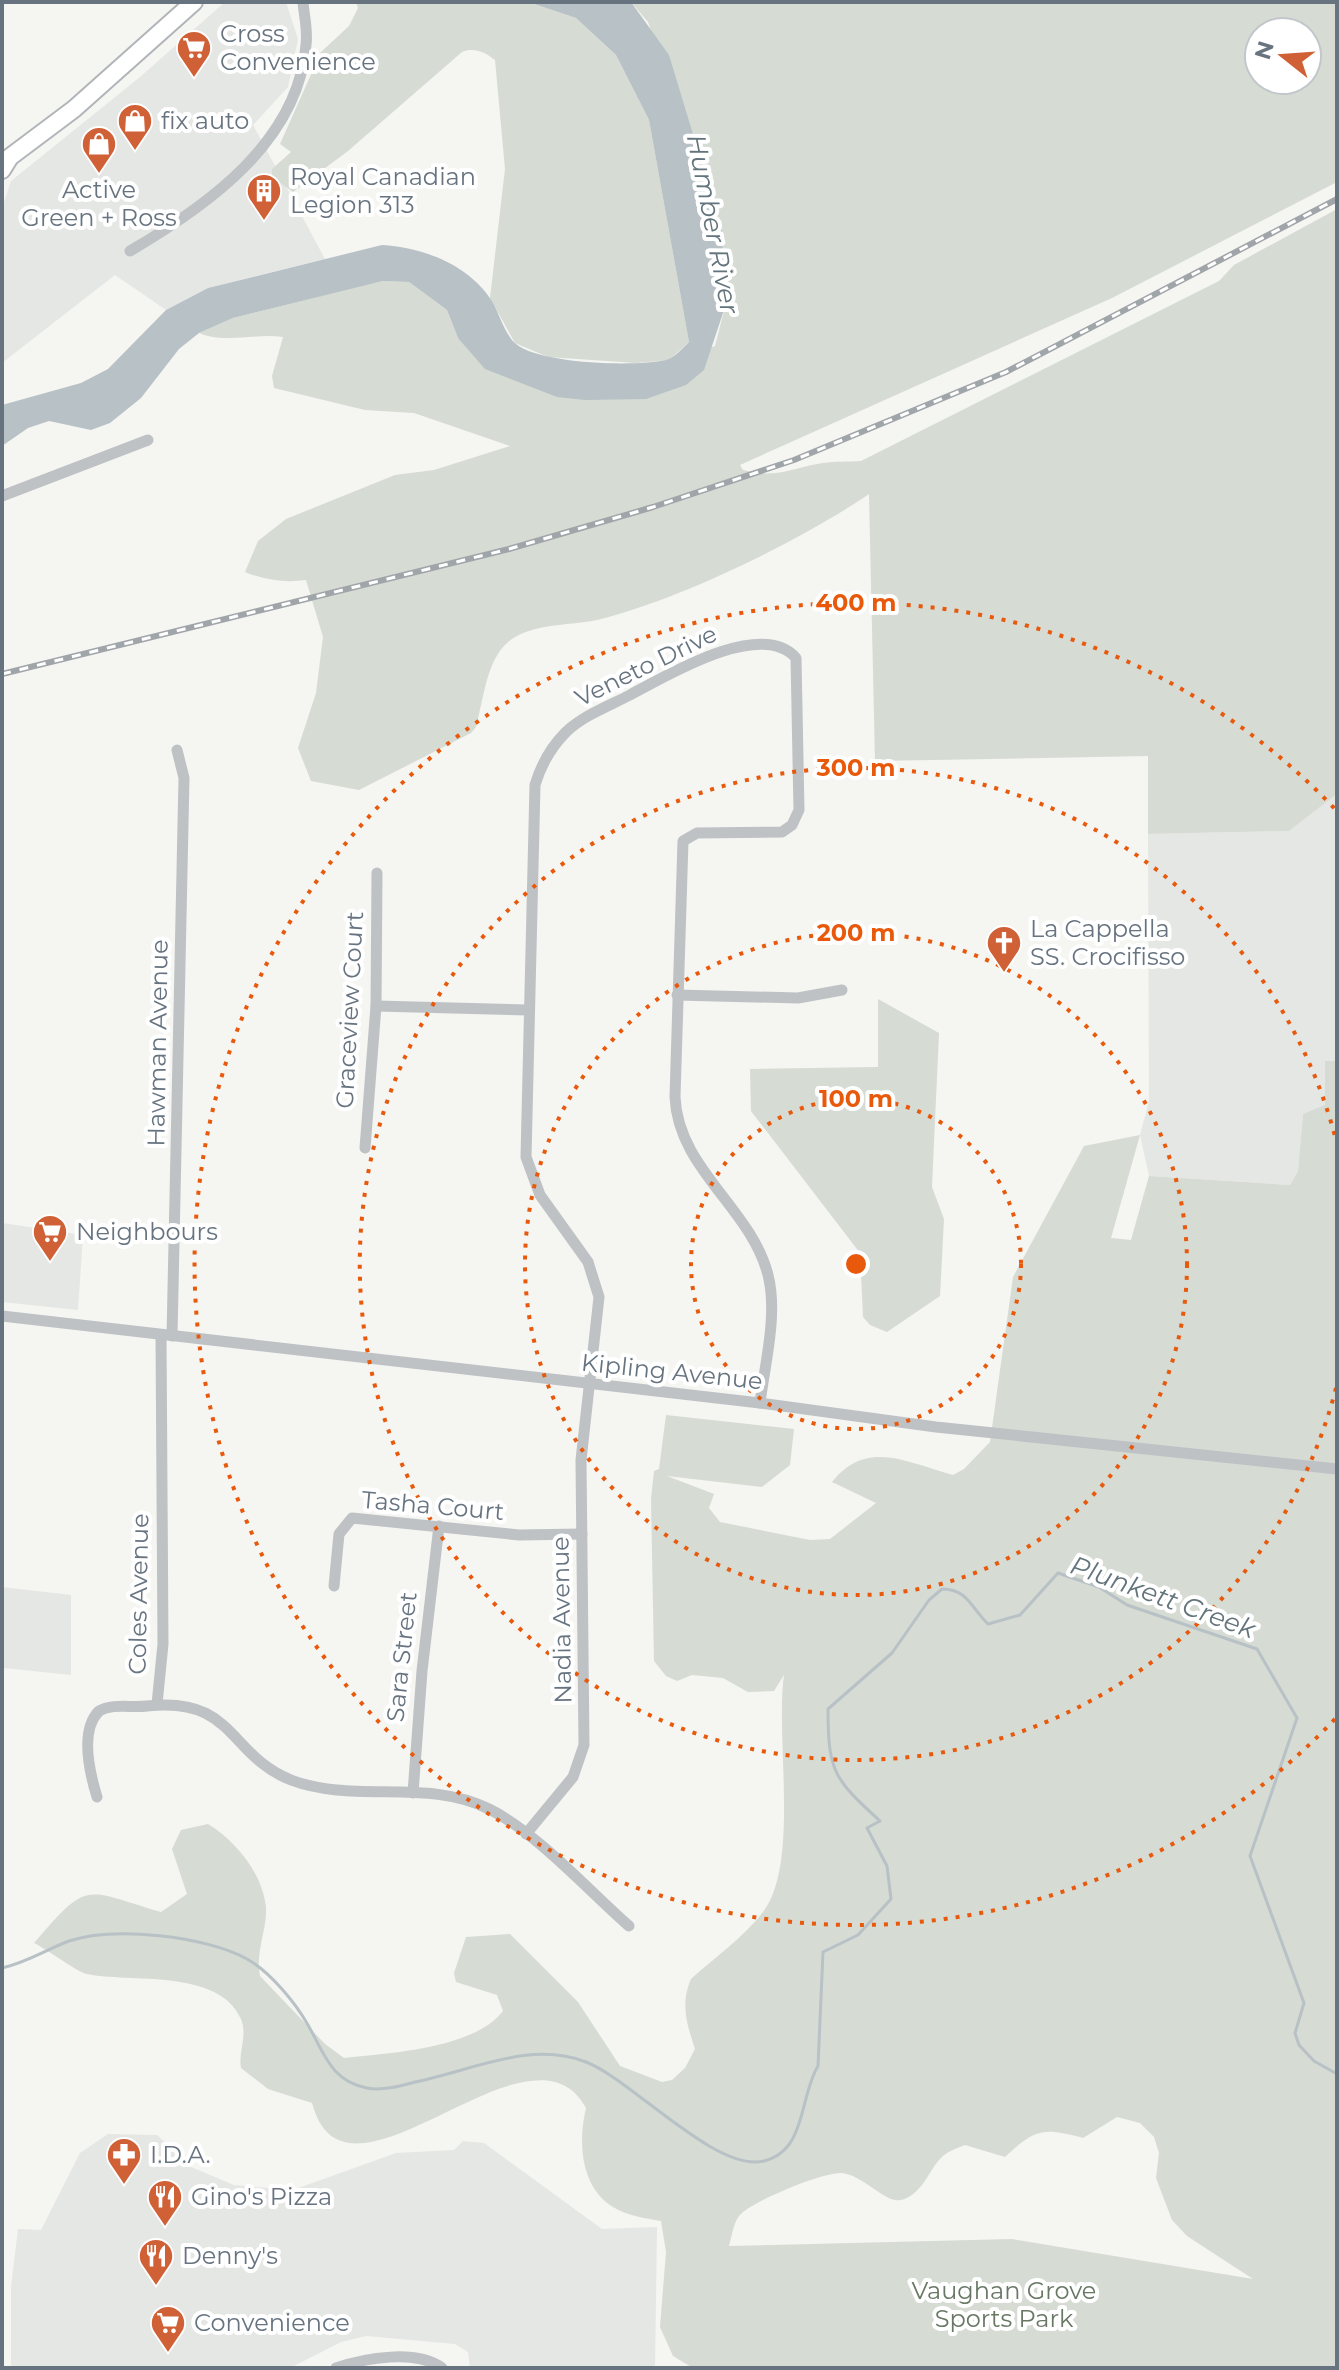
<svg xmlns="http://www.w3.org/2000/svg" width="1339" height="2370" font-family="Montserrat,sans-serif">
  <rect width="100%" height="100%" fill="#f5f5f2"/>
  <!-- built -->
  <g fill="#e5e7e5">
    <polygon points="225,2 286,2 298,39 288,87 253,125 325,259 208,288 166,310 115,275 2,363 2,208 11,181 140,77"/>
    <polygon points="1337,794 1337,1106 1303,1114 1298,1171 1290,1185 1149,1176 1140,1135 1149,1101 1148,834 1289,831"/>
    <polygon points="2,1223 83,1235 78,1310 2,1302"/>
    <polygon points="2,1587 71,1595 71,1675 4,1668"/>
    <polygon points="108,2134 157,2135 191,2167 234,2185 293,2190 396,2153 454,2150 463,2141 484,2143 602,2229 657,2227 655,2368 470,2368 468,2352 455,2344 366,2336 341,2342 290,2368 11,2368 11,2287 18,2229 41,2230 80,2153"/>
  </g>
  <!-- green -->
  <g fill="#d6dbd4" fill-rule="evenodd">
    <path d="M356 2H528L576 18 616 55 649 120 689 342 669 360 636 363 548 357 515 343 490 298 505 169 495 60C485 52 474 47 462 52L348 151 293 192 272 177V169L291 152 280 144 321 52 349 26 358 8Z"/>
    <path d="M631 2H1337V182L1112 298 740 465 743 470C779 479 790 468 823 463 835 461 849 462 861 461L1219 281 1234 265 1337 209C1337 261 1333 312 1337 364V794L1289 831 1148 834V756L875 761 869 494C800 541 679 600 597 620 569 626 524 623 504 646 486 665 483 702 476 727L471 733 359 790 311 781 298 748 316 693 323 637 306 580C285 583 264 580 245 572L258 541 286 519 395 475 434 470 510 446 414 413 365 410 274 388 272 376 283 337C256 333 224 344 199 333L233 318 337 292 383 281 409 282 447 310 458 338 557 397 715 346 725 307 722 230 648 22ZM1259 32H1307V80H1259Z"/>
    <polygon points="878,999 939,1033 932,1187 944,1219 940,1296 887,1332 870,1325 863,1317 860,1253 751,1111 750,1069 878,1067"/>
    <path d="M1325 1061H1337V2368H693L673 2356 660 2327 666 2252 661 2221C645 2218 627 2216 613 2207 580 2187 578 2141 586 2108 530 2005 346 2231 312 2103L268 2089 241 2068C238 2051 248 2036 241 2019 219 1968 129 1983 87 1974 77 1972 47 1949 34 1943 89 1879 83 1889 161 1912L187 1894 172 1849 181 1830 208 1824C236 1841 263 1874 266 1908 267 1931 255 1952 260 1976L325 2044 344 2058C389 2053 474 2049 503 2011L497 1995 456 1982 454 1973 466 1937 510 1934 578 2002 620 2066 662 2082 672 2080 685 2068 695 2049C687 2024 680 2005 691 1979 714 1958 744 1937 763 1912 800 1864 775 1737 784 1675L774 1691 748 1692 723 1678 692 1675 677 1681 666 1676 654 1661 651 1499 654 1471 659 1469 666 1415 794 1429 790 1465 762 1487 667 1476 714 1494 709 1508 720 1522 810 1540 830 1539 876 1503 832 1482C867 1438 908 1463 953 1475L964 1469 990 1442 1013 1277 1084 1146 1140 1135 1111 1238 1131 1240 1149 1176 1290 1185 1298 1171 1303 1114 1325 1105ZM1117 2117 1140 2123 1154 2137 1159 2153 1156 2178 1172 2220 1187 2236 1253 2279 1012 2239 729 2246C732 2236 733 2224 739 2216 750 2202 823 2172 841 2173 862 2174 886 2204 901 2200 924 2194 929 2168 943 2156 949 2151 957 2148 965 2145L1005 2157C1035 2129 1043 2127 1083 2138Z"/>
  </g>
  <!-- water -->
  <path fill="#b8c1c5" d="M528 2H631L669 55 722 230 725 307 704 370 686 385 646 399 585 400 557 397 485 369 458 338 447 310 409 282 383 281 233 318 199 333 179 349 141 398 110 423 91 430 49 421 28 428 2 446V405L81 383 108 369 166 310 208 288 382 245C424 248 468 264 492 301 499 313 505 335 516 344 540 364 635 367 666 360 674 358 683 348 689 342L649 120 616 55 576 18Z"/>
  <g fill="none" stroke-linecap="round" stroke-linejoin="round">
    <!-- stream -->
    <path stroke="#b8c1c5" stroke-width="3" d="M2 1968C28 1962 45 1950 69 1941 114 1926 206 1936 247 1959 270 1972 295 2002 308 2025 324 2053 331 2081 367 2088 383 2091 400 2086 415 2082 471 2071 530 2040 586 2062 631 2079 716 2173 764 2161 807 2150 799 2097 818 2066L823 1952 858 1935 891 1899 887 1866 867 1828 880 1821C834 1779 828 1772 828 1709L892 1653 929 1600 942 1589C968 1589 971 1608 988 1624L1020 1615 1058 1573 1099 1587 1127 1605 1257 1649 1297 1718 1250 1856 1304 2003 1295 2033 1299 2045 1314 2061 1337 2074"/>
    <defs>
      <polyline id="secondary" points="2,170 10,157 74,109 194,2"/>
    </defs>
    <!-- secondary casing -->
    <use href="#secondary" stroke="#b1b5b9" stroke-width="20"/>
    <!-- minor -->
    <g stroke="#bec2c5" stroke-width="11">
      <path d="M130 251C207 206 298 142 306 45 308 30 304 16 303 2"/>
      <polyline points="2,496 148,440"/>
      <polyline points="677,995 798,998 842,990"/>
      <polyline points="376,1006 528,1010"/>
      <polyline points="365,1148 376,1006 377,873"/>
      <polyline points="2,1316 760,1403 936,1427 1337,1469"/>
      <polyline points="172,1336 184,778 177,750"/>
      <polyline points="334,1586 339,1534 352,1518 519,1535 582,1534"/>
      <polyline points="157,1704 163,1644 161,1335"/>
      <polyline points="413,1793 422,1671 439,1526"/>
      <path d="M97 1797C90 1774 79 1731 99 1711 113 1703 131 1708 147 1706 235 1696 228 1755 291 1780 354 1804 428 1778 489 1809 536 1832 589 1891 629 1926"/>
      <path d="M526 1834 573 1777 584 1745 581 1460 599 1297 588 1262 540 1195 526 1157 535 785C541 765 551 747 566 732 584 715 609 706 630 695 666 676 761 618 796 658L799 810 792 825 782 832 697 833 683 841 675 1097C678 1169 751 1208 768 1275 778 1314 765 1363 760 1403"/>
      <path d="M336 2368C365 2358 416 2349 442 2368"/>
    </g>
    <!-- secondary -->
    <use href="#secondary" stroke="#fff" stroke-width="16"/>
    <defs>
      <polyline id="rail" points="2,674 509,549 653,507 794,460 1006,372 1337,199"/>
    </defs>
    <!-- rail casing -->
    <use href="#rail" stroke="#a0a5aa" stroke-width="6"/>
    <!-- rail -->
    <use href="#rail" stroke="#fff" stroke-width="3" stroke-dasharray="9" stroke-linecap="butt"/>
  </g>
  <!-- distance rings -->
  <g fill="none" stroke="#e8590c" stroke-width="4" stroke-dasharray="4 8">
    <circle cx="856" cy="1264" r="165"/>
    <circle cx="856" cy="1264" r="331"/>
    <path d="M1336 1388A496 496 0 1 1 1336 1140"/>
    <path d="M1335 1719A661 661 0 1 1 1335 809"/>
  </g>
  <!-- icons -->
  <defs>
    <symbol id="supermarket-pin" viewBox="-11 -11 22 30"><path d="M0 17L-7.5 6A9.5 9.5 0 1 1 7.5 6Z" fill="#d06137" stroke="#fff"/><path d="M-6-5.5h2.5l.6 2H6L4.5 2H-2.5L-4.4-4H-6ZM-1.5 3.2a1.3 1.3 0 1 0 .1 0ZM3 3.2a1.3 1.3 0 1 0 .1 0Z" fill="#fff"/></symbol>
    <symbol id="shop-pin" viewBox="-11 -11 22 30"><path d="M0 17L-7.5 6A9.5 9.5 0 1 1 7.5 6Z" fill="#d06137" stroke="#fff"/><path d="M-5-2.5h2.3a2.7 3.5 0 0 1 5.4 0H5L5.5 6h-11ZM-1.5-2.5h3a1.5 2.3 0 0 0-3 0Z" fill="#fff"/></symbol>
    <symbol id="building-pin" viewBox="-11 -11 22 30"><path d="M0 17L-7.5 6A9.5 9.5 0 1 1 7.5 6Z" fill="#d06137" stroke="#fff"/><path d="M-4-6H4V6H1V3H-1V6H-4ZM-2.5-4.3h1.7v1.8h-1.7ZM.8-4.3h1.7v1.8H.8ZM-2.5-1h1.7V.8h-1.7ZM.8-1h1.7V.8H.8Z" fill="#fff"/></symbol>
    <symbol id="church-pin" viewBox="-11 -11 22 30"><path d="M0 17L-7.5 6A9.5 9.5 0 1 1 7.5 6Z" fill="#d06137" stroke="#fff"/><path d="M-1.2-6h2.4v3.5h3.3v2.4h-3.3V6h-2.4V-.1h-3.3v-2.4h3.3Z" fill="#fff"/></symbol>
    <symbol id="pharmacy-pin" viewBox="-11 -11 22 30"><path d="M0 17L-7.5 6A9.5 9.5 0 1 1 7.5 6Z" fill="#d06137" stroke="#fff"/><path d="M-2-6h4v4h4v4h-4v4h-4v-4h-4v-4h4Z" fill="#fff"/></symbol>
    <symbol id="restaurant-pin" viewBox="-11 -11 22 30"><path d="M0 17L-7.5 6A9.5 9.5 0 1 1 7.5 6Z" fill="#d06137" stroke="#fff"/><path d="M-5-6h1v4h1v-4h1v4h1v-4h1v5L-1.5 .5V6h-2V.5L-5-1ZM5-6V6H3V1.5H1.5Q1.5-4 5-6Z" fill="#fff"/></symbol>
  </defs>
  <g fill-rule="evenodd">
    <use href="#supermarket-pin" x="174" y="28" width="40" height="54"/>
    <use href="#shop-pin" x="115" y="101" width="40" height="54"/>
    <use href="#shop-pin" x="79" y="124" width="40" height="54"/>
    <use href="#building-pin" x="244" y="171" width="40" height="54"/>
    <use href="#church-pin" x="984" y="923" width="40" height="54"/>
    <use href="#supermarket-pin" x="30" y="1212" width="40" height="54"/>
    <use href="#pharmacy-pin" x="104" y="2135" width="40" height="54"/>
    <use href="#restaurant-pin" x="145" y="2177" width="40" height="54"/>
    <use href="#restaurant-pin" x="136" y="2236" width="40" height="54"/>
    <use href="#supermarket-pin" x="148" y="2303" width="40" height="54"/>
  </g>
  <g text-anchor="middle" stroke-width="8" stroke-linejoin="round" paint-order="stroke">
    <!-- poi labels -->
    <g font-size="24" fill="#677480" stroke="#fff" text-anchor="start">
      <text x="220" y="42">Cross<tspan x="220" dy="28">Convenience</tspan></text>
      <text x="161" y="129">fix auto</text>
      <text x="290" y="185">Royal Canadian<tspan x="290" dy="28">Legion 313</tspan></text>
      <text x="99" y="198" text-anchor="middle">Active<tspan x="99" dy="28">Green + Ross</tspan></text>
      <text x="1030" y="937">La Cappella<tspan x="1030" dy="28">SS. Crocifisso</tspan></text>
      <text x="76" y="1240">Neighbours</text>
      <text x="150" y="2163">I.D.A.</text>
      <text x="191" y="2205">Gino's Pizza</text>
      <text x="182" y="2264">Denny's</text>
      <text x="194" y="2331">Convenience</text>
    </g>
    <!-- street labels -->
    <g font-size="24" fill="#677480" stroke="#fff">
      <text transform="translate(646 666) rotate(-26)" y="8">Veneto Drive</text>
      <text transform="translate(350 1010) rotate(-87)" y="8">Graceview Court</text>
      <text transform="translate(158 1043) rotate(-89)" y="8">Hawman Avenue</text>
      <text transform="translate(672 1372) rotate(6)" y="8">Kipling Avenue</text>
      <text transform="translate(433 1506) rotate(5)" y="8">Tasha Court</text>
      <text transform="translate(139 1594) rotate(-89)" y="8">Coles Avenue</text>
      <text transform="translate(562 1620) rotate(-91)" y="8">Nadia Avenue</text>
      <text transform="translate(402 1657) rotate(-84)" y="8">Sara Street</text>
    </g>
    <!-- park labels -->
    <g font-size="24" fill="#687865" stroke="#fff">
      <text x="1004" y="2299">Vaughan Grove<tspan x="1004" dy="28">Sports Park</tspan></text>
    </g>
    <!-- water labels -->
    <g font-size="26" font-style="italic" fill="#63747c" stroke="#fff">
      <text transform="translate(713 224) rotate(79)" y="9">Humber River</text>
      <text transform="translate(1163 1597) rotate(20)" y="9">Plunkett Creek</text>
    </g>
  </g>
  <circle cx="856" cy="1264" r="12" fill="#e8590c" stroke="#fff" stroke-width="4"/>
  <g font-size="24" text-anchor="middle" font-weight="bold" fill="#e8590c" stroke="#fff" stroke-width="8" stroke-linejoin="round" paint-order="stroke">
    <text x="856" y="611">400 m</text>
    <text x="856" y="776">300 m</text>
    <text x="856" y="941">200 m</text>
    <text x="856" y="1107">100 m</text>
  </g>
  <!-- border -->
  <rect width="1339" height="2370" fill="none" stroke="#677480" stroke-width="8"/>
  <!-- north arrow -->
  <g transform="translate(1283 56) rotate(287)"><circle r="38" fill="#ffffff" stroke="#c2c7cc" stroke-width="2"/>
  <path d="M0-6L14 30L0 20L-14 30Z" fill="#d06137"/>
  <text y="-12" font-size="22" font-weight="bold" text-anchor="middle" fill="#677480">N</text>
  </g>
</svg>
